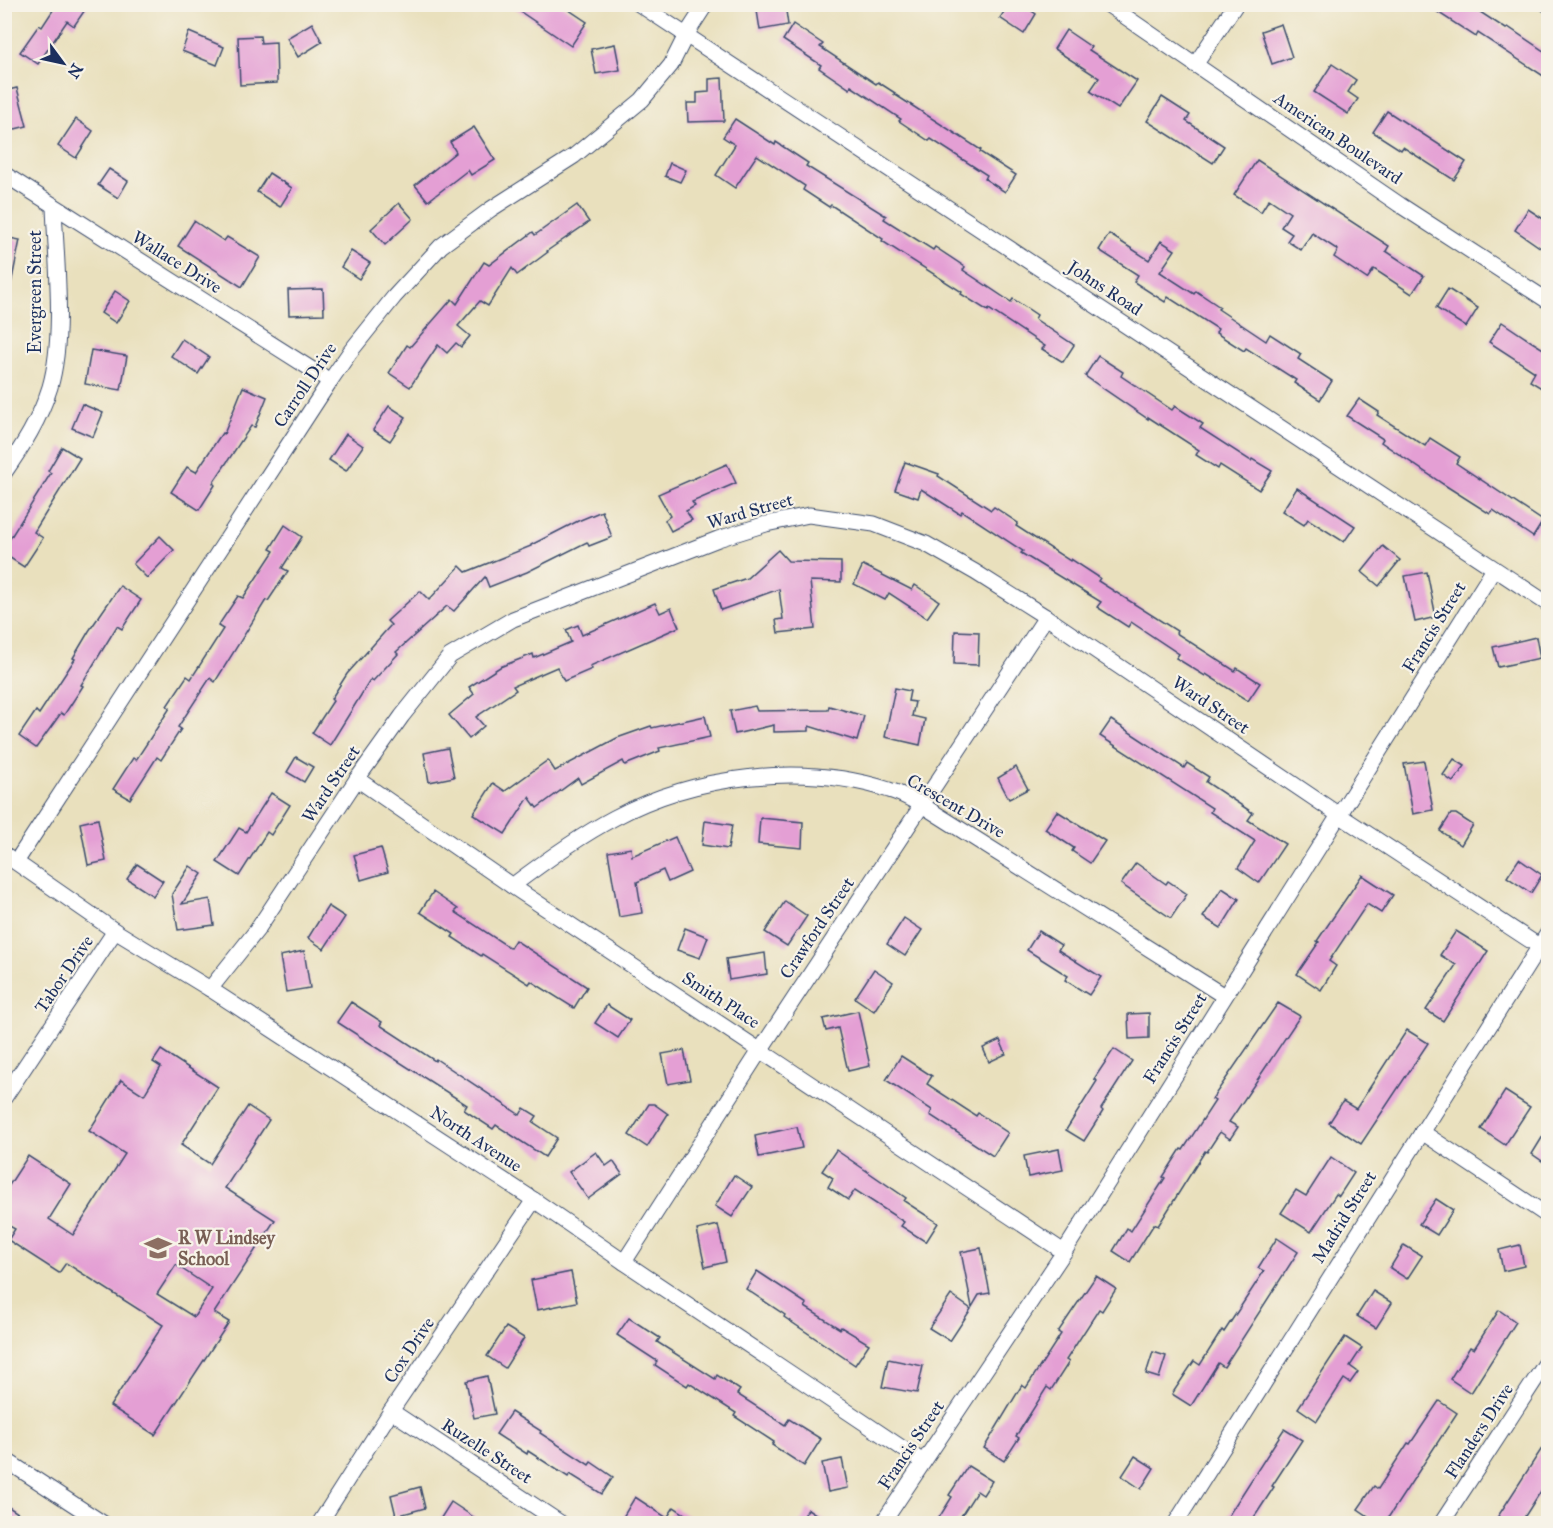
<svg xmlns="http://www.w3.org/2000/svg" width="1553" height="1528" font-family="'IM FELL Great Primer',serif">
  <rect width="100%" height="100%" fill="#f7f3e8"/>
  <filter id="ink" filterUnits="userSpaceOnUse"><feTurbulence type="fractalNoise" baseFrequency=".0167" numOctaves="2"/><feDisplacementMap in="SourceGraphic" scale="12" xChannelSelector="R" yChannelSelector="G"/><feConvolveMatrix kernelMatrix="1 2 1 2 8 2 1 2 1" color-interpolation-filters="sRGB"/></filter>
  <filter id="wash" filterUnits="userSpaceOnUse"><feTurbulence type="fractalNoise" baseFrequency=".008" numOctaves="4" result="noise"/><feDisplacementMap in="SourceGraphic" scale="24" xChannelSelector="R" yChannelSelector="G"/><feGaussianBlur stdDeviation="1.35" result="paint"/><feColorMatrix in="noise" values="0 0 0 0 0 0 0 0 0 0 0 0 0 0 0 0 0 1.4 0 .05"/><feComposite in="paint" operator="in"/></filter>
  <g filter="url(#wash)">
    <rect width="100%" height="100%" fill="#e9e0bd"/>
    <g id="blocks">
      <!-- building -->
      <g fill="#e49fd4" fill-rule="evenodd">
        <polygon points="57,4 89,4 74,26 67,21 38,64 20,52 39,25 42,27"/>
        <polygon points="509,4 560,4 587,22 571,46"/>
        <polygon points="756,4 785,4 788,25 760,30"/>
        <polygon points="1009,4 1021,4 1036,14 1024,34 1000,18"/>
        <polygon points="1425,4 1468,4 1506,29 1508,27 1548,54 1548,79 1478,33 1476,37"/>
        <polygon points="312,23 322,42 298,57 287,38"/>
        <polygon points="793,24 823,44 820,47 876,84 878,82 895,93 894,94 981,150 980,152 1016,175 1005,192 985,179 987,175 931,139 929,141 899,121 901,119 851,86 850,89 819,68 821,65 783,40"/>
        <polygon points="1281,24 1292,57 1272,64 1261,31"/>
        <polygon points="1066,30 1091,47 1089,50 1137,81 1118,109 1090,91 1099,78 1054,49"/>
        <polygon points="189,32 224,47 217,65 182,51"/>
        <polygon points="260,36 261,43 276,42 277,83 240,85 238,37"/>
        <polygon points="615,44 620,70 596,74 591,49"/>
        <polygon points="1332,64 1356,80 1348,92 1358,99 1348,114 1314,92"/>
        <polygon points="722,78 724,121 688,122 687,103 697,103 697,93 709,92 709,79"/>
        <polygon points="17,88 27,126 7,131 4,120 4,91"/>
        <polygon points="1162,97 1190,115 1186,121 1224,146 1213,163 1147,121"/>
        <polygon points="1387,111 1466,162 1454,180 1403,147 1401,150 1373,132"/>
        <polygon points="76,119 93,131 76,158 58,146"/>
        <polygon points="735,119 775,145 776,142 808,163 806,166 886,216 884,219 933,250 935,247 965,267 963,270 1011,302 1013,299 1037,315 1035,319 1074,345 1063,362 1042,349 1045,346 989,309 988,311 961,294 962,292 882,241 883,239 831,205 829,207 803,190 805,186 757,155 735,188 716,175 735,145 723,137"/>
        <polygon points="474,127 495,160 471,175 468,170 428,201 415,185 456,152 450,142"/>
        <polygon points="1257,160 1389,246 1386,251 1424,276 1412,294 1374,269 1367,279 1334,257 1338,250 1312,233 1301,250 1287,241 1292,234 1281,227 1290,213 1269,199 1261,212 1234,195"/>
        <polygon points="670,163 686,170 680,182 665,176"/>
        <polygon points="109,169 128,181 118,198 98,185"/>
        <polygon points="269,173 292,188 280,207 257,192"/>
        <polygon points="399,203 413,219 385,245 371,229"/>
        <polygon points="577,205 589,222 547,251 548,252 517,275 512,268 488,306 480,301 458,326 470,336 461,347 456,343 447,353 438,345 410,387 389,373 407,345 410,347 452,299 457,304 484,262 489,265 533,232 535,235"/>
        <polygon points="1528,209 1548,222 1548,237 1541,248 1515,230"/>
        <polygon points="194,221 224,241 227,237 260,257 242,287 178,246"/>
        <polygon points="1109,234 1149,260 1161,241 1175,250 1160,272 1194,294 1196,291 1220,307 1218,309 1266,341 1270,334 1301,354 1298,359 1332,381 1320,400 1294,383 1296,380 1246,348 1244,351 1216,333 1218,329 1168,297 1165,302 1134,282 1138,275 1099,250"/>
        <polygon points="4,237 20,240 10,289 4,288"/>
        <polygon points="351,251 370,263 359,279 341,267"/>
        <polygon points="323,289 324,314 289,315 288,290"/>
        <polygon points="1448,289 1478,308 1466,327 1436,308"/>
        <polygon points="115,291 130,301 116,323 101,313"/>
        <polygon points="1502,322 1532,342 1548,352 1548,350 1548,392 1530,381 1535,372 1489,342"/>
        <polygon points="182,339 209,357 198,374 171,356"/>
        <polygon points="91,350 127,356 121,390 85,384"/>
        <polygon points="1098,356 1123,372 1121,376 1172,410 1175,406 1203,424 1200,428 1251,461 1252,459 1272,471 1259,490 1220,465 1218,469 1196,455 1199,450 1148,417 1148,419 1085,376"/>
        <polygon points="243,387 267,397 255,427 251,426 213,483 215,485 199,510 171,492 187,467 196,472 222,433 224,434"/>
        <polygon points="1359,399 1379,412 1377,415 1425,446 1430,438 1460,457 1456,463 1543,521 1533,537 1493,510 1490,514 1443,484 1381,442 1383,439 1347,416"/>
        <polygon points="82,404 103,413 93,437 72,428"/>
        <polygon points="389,406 406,417 390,441 373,430"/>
        <polygon points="346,434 363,446 346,471 329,460"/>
        <polygon points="62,447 80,458 34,532 43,538 24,567 4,554 4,548 51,473 48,471"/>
        <polygon points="905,462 939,474 938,476 991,510 994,507 1018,523 1016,526 1070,561 1071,559 1100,578 1098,581 1177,631 1176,633 1235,671 1237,668 1260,683 1248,701 1206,674 1205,676 1176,658 1179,654 1131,622 1128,627 1097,607 1101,602 1021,553 1023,551 962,511 960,514 921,489 918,498 895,490"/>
        <polygon points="727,464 736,483 692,502 695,506 686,511 692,520 671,531 665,520 670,516 658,494"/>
        <polygon points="1297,488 1355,526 1344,542 1308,519 1304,525 1282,511"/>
        <polygon points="602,511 612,537 589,546 587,542 527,572 489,587 485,577 454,611 447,606 396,652 398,654 373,681 371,679 330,745 312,733 333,701 331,699 347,674 391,625 387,621 420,591 429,600 460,566 466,572 531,546 531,545 578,521"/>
        <polygon points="285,525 302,537 282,568 288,571 268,601 266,600 215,682 210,678 178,727 181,729 161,760 157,757 130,799 113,789 133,758 136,760 170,708 167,706 187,676 191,679 223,629 218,626 238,596 243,598 274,551 270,549"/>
        <polygon points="160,536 174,550 147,578 133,564"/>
        <polygon points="1383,546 1400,560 1379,586 1362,572"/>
        <polygon points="778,550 788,561 841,562 841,582 810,581 815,629 778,633 776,620 783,619 779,589 721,610 714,589 747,578"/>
        <polygon points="863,565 912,590 915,585 939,601 927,618 889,593 885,600 854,584"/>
        <polygon points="1427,572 1436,617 1415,622 1405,576"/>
        <polygon points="120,586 141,600 122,629 117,626 81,685 83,686 64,715 61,713 36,748 19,736 36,711 39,714 75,659 73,658 89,631"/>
        <polygon points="655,603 660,613 671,608 679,627 590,666 592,669 564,681 557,667 513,686 516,690 476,717 484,726 469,739 449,715 474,694 469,687 500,667 533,654 534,658 571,642 566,630 578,625 582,635"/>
        <polygon points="955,631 979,632 978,665 954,664"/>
        <polygon points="1536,637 1540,658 1498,667 1493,647"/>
        <polygon points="895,688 910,691 908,701 915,702 912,716 925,719 920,745 885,737"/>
        <polygon points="755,706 757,711 828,710 829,706 864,716 857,741 809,726 809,731 774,732 774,725 735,734 730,711"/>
        <polygon points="705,716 710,737 659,748 660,751 625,765 623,761 581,784 578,778 537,808 529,797 505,834 473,814 493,783 505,791 548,760 555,771 617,738 651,726 652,728"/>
        <polygon points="1111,720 1184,768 1187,763 1209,777 1206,782 1253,813 1248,820 1285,844 1259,883 1238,868 1255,841 1210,812 1212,808 1100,736"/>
        <polygon points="448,748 454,777 429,782 424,753"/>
        <polygon points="296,757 313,767 304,782 287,772"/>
        <polygon points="1454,759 1465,766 1453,782 1443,775"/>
        <polygon points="1424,761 1433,810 1413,814 1404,764"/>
        <polygon points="1016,767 1028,789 1009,799 998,778"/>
        <polygon points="271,793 290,805 271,835 267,832 239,876 217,862 239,828 246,832"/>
        <polygon points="1057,811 1105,841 1090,863 1072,851 1074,848 1045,829"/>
        <polygon points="1451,814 1456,814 1473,825 1461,845 1440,831"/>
        <polygon points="760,818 803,822 802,848 758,844"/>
        <polygon points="98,819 106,861 88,865 80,823"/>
        <polygon points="705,821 732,825 728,849 702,845"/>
        <polygon points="675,837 690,872 668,882 663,870 637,882 642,913 619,917 608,852 631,848 632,856"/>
        <polygon points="381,848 388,872 361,880 354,855"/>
        <polygon points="1519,859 1542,875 1531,893 1507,877"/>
        <polygon points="1136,863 1166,884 1168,881 1187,894 1171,918 1121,884"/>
        <polygon points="137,864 163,881 153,896 127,879"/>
        <polygon points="190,866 202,874 182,904 210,899 214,925 178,930 172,894"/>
        <polygon points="1362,875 1393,895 1381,913 1367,904 1329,961 1336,966 1321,990 1297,974 1319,942 1317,941"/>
        <polygon points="1222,888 1239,899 1221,928 1203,917"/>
        <polygon points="433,892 458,909 455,912 510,948 515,940 587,987 574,1008 531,981 529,984 482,954 481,956 452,937 454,934 420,912"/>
        <polygon points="785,901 807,916 787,946 765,932"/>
        <polygon points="328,906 345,917 324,949 308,938"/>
        <polygon points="904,918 922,930 905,956 887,944"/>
        <polygon points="685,928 708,937 700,958 677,950"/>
        <polygon points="1039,931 1061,945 1058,950 1101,977 1089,995 1065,980 1068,976 1027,950"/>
        <polygon points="1456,931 1488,951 1443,1021 1426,1010 1456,965 1440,955"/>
        <polygon points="304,951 310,988 286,992 280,956"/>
        <polygon points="765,953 767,974 729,980 726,959"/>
        <polygon points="874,969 893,982 874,1011 855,998"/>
        <polygon points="351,1002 382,1022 380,1025 435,1061 436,1059 520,1115 524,1108 537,1116 533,1122 557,1138 545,1157 496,1125 493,1129 464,1110 467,1105 337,1022"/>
        <polygon points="1278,1003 1300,1016 1229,1122 1238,1127 1230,1139 1220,1132 1207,1152 1205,1151 1158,1226 1154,1224 1130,1262 1113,1251 1127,1228 1131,1231 1165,1178 1163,1177 1181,1149 1183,1150 1215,1101 1212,1099"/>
        <polygon points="607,1005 630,1020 618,1038 595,1023"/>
        <polygon points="858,1011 870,1066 848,1071 838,1028 826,1031 823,1019"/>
        <polygon points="1149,1013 1149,1038 1129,1039 1128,1014"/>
        <polygon points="1407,1030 1428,1043 1361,1144 1329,1123 1343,1101 1356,1109"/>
        <polygon points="1000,1040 1006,1054 989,1062 983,1048"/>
        <polygon points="1114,1049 1132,1061 1101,1109 1103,1111 1084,1141 1066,1130 1097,1081 1094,1079"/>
        <path d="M161 1050 218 1087 181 1145 210 1164 248 1106 269 1120 225 1188 275 1220 214 1313 229 1322 155 1435 110 1406 163 1325 66 1263 59 1273 8 1240 15 1229 4 1223V1193L28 1156 71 1184 49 1219 73 1235 125 1154 89 1131 121 1080 144 1095 161 1067 153 1062ZM176 1265 212 1289 194 1317 157 1294Z"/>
        <polygon points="684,1050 690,1080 668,1084 662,1054"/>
        <polygon points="901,1056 932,1076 927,1084 976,1116 978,1113 1008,1133 993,1156 930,1115 932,1110 886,1080"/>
        <polygon points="1505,1091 1530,1107 1505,1145 1481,1129"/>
        <polygon points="649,1104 654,1104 668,1114 647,1147 629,1135"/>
        <polygon points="797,1127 802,1148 759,1157 755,1136"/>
        <polygon points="1548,1128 1548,1165 1532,1154"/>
        <polygon points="1059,1149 1063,1170 1028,1177 1024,1156"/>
        <polygon points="836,1150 906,1198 904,1201 938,1223 926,1242 901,1226 904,1222 855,1190 848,1200 828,1187 833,1178 822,1171"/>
        <polygon points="596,1152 606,1166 613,1161 622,1174 588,1199 569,1172"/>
        <polygon points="1331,1157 1354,1173 1339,1196 1336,1194 1311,1232 1281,1213 1296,1190 1306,1196"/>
        <polygon points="734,1175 752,1187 732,1217 715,1206"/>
        <polygon points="1436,1199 1453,1210 1437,1235 1419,1224"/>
        <polygon points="718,1225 726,1262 705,1267 697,1230"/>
        <polygon points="1277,1238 1298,1252 1224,1367 1218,1363 1191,1406 1172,1394 1194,1361 1200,1365 1222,1330 1224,1332 1264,1271 1258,1268"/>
        <polygon points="1404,1245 1422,1256 1407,1279 1390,1268"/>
        <polygon points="1520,1245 1524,1266 1503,1271 1499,1250"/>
        <polygon points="981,1248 990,1293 979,1295 972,1307 961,1252"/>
        <polygon points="757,1271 807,1304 805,1307 840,1329 841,1327 869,1344 855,1365 784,1317 785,1315 746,1289"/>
        <polygon points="571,1272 577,1302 537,1310 531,1280"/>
        <polygon points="1096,1276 1116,1289 1102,1311 1099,1309 1066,1360 1069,1362 1051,1390 1047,1387 1016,1436 1019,1438 1004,1461 984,1448 1022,1385 1026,1388 1061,1334 1058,1332"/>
        <polygon points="1373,1291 1392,1303 1376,1328 1357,1316"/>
        <polygon points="951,1295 971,1309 950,1341 929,1328"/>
        <polygon points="1499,1310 1516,1322 1471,1393 1450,1379 1470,1347 1474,1349"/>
        <polygon points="629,1318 660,1338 657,1342 715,1379 717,1375 740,1390 737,1394 785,1425 789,1419 821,1439 804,1466 772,1445 774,1442 734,1416 736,1413 689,1383 687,1386 655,1365 657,1361 617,1335"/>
        <polygon points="506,1327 524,1338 505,1368 487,1356"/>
        <polygon points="1345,1337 1362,1348 1350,1366 1358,1372 1350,1383 1344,1379 1317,1421 1298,1408"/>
        <polygon points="1153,1352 1166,1356 1159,1378 1146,1374"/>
        <polygon points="888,1359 923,1366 917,1393 882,1387"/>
        <polygon points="487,1376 495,1414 474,1418 466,1381"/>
        <polygon points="1439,1401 1457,1413 1384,1524 1380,1524 1358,1509 1374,1486 1378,1489 1408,1443 1410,1444"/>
        <polygon points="511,1412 541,1431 540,1433 589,1465 591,1462 613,1477 602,1494 570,1474 568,1477 528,1451 527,1454 496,1434"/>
        <polygon points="1284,1429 1302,1440 1272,1486 1274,1487 1257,1513 1249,1524 1223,1524"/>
        <polygon points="1548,1439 1548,1480 1520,1524 1493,1524"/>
        <polygon points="1135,1456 1154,1468 1141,1489 1122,1476"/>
        <polygon points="842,1459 848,1488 828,1492 822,1463"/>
        <polygon points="968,1466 992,1481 983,1495 977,1491 956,1524 935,1524 952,1497 949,1495"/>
        <polygon points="420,1487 425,1508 396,1516 391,1495"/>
        <polygon points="635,1497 667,1518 674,1507 700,1524 633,1524 623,1517"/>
        <polygon points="451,1502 484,1524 437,1524"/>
        <polygon points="4,1504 21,1515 15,1524 4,1524"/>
        <polygon points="808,1509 831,1524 799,1524"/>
      </g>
    </g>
  </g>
  <g filter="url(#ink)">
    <use href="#blocks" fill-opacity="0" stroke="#3a4a6c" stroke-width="1.5"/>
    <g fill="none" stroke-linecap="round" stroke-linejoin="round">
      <defs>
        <g id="street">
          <polyline points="639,4 1548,604"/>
          <polyline points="1107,4 1400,205 1548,301"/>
          <polyline points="1547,4 1548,5"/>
          <polyline points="4,7 6,4"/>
          <polyline points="1195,65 1236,4"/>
          <polyline points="4,174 330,381"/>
          <path d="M4 473C23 446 40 419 50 387 65 335 56 261 54 207"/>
          <polyline points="357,779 512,886 1064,1252"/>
          <polyline points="4,854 115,931 210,989 534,1200 624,1262 923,1462"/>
          <polyline points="16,862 330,381 350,352 394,297 441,246 491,209 574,156 642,100 671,65 686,35 706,4"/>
          <path d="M512 886C545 861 578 837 614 818 694 775 803 762 889 790 901 793 912 800 922 805L1224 996"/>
          <polyline points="210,989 257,930 357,779 402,716 450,656 513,619 718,539 766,524 809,515 874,524 926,544 975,572 1046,617 1339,815 1548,952"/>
          <polyline points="4,1098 115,931"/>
          <polyline points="1422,1132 1548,1216"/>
          <polyline points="624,1262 761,1049 1046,617"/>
          <polyline points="391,1411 562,1524"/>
          <polyline points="4,1459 104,1524"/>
          <polyline points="319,1524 391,1411 534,1200"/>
          <polyline points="882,1524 1064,1252 1494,569"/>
          <polyline points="1175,1524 1548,933"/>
          <polyline points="1441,1524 1548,1360"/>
        </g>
      </defs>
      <!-- street casing -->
      <use href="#street" stroke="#3a4a6c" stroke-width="17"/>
      <!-- street -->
      <use href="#street" stroke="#fff" stroke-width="15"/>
    </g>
  </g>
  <!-- icons -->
  <defs>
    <symbol id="school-bare" viewBox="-9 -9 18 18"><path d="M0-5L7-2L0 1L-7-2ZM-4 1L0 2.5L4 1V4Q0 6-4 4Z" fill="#8d6e63" stroke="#f7f3e8" stroke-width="2.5" paint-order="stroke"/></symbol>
  </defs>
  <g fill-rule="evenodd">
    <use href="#school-bare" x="139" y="1229" width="38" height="38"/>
  </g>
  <g text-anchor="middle" stroke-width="4.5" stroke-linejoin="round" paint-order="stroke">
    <!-- street labels -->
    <g font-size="18" fill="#1b2f5e" stroke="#f7f3e8">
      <text transform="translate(1338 138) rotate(34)" y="6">American Boulevard</text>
      <text transform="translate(177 262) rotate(32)" y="6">Wallace Drive</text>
      <text transform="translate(1105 288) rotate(33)" y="6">Johns Road</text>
      <text transform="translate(35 292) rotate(-90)" y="6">Evergreen Street</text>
      <text transform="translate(305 385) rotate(-56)" y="6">Carroll Drive</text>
      <text transform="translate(750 511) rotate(-16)" y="6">Ward Street</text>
      <text transform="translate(1434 627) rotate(-58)" y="6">Francis Street</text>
      <text transform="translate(1211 705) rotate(34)" y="6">Ward Street</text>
      <text transform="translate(331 784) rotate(-56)" y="6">Ward Street</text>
      <text transform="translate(956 806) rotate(30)" y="6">Crescent Drive</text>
      <text transform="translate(817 928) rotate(-56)" y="6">Crawford Street</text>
      <text transform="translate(64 974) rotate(-56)" y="6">Tabor Drive</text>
      <text transform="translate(721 1000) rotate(33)" y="6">Smith Place</text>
      <text transform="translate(1175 1038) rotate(-58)" y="6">Francis Street</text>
      <text transform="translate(476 1139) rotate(33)" y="6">North Avenue</text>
      <text transform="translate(1344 1217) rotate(-58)" y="6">Madrid Street</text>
      <text transform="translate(409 1350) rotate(-56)" y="6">Cox Drive</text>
      <text transform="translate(1479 1431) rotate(-57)" y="6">Flanders Drive</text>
      <text transform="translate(911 1445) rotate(-56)" y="6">Francis Street</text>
      <text transform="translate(487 1451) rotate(33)" y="6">Ruzelle Street</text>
    </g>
    <!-- education labels -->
    <g font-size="18" font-weight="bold" fill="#785e54" stroke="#f7f3e8" text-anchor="start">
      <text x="178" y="1244">R W Lindsey<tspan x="178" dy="21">School</tspan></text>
    </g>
  </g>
  <!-- margin -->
  <rect width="1553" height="1528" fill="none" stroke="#f7f3e8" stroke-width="24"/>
  <!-- north arrow -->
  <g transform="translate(63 63) rotate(123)" stroke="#f7f3e8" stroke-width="4.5" paint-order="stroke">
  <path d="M0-4.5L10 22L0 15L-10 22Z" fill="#1b2f5e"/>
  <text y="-9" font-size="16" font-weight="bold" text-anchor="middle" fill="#1b2f5e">N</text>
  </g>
</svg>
